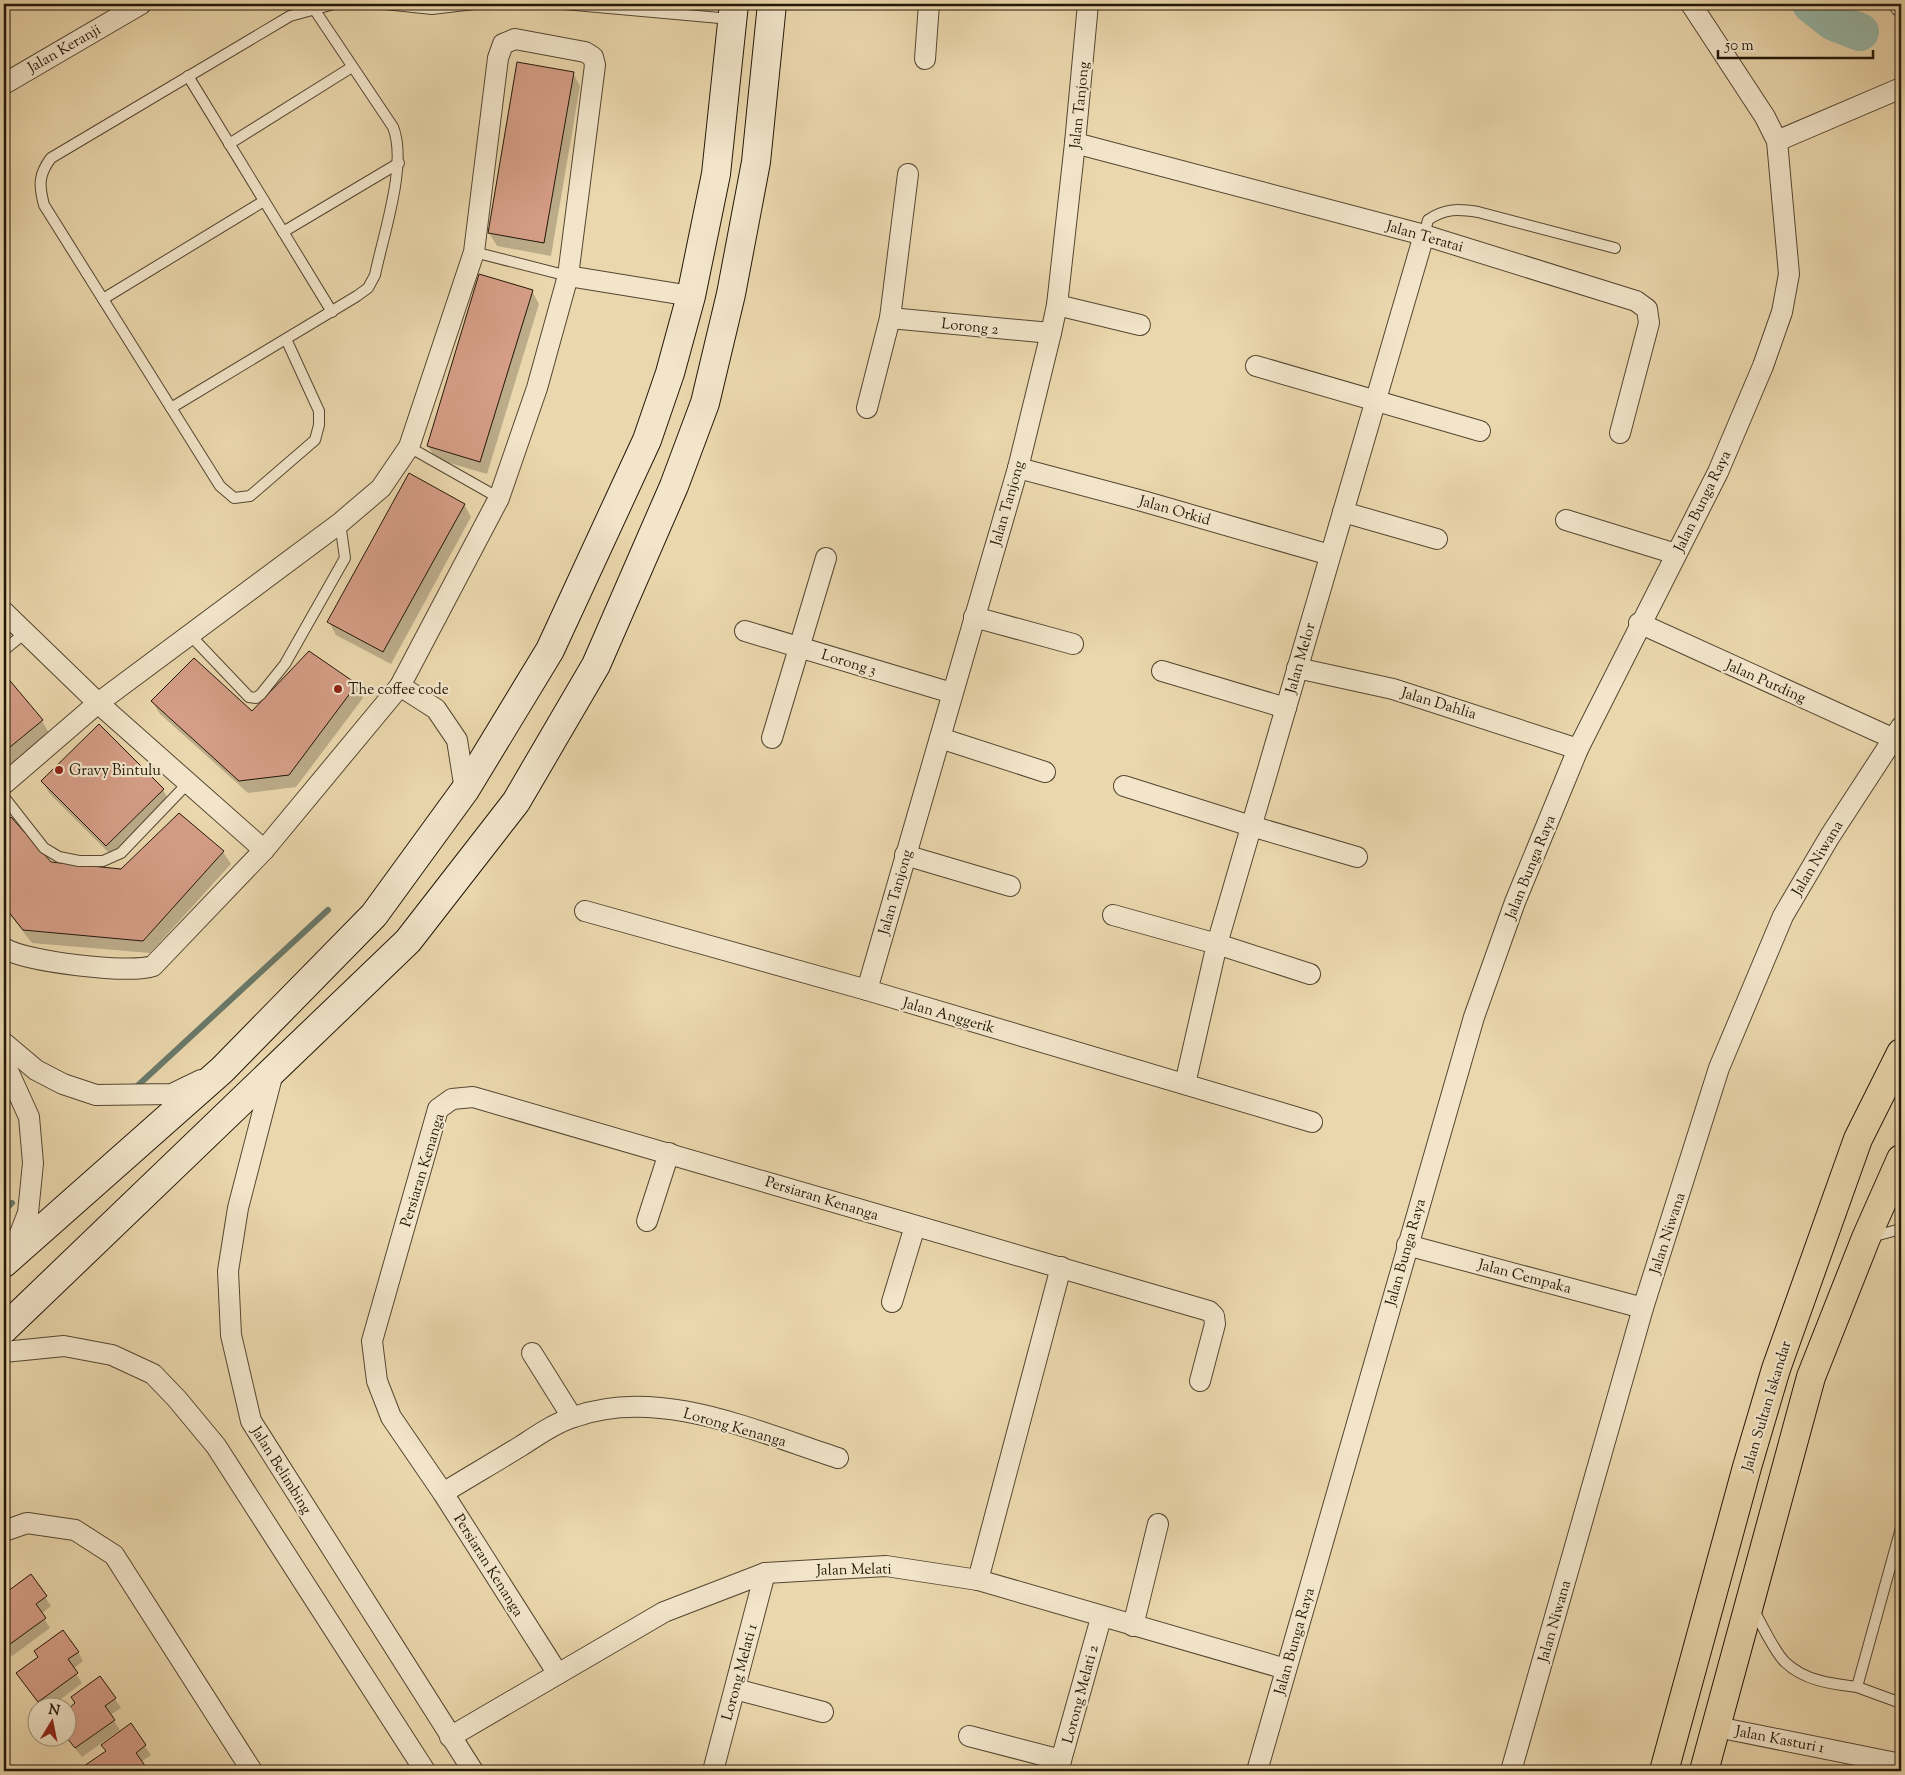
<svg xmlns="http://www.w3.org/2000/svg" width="1905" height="1775" font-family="'Sorts Mill Goudy',serif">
  <rect width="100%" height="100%" fill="#ebd7ad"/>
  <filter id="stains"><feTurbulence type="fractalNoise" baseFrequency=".004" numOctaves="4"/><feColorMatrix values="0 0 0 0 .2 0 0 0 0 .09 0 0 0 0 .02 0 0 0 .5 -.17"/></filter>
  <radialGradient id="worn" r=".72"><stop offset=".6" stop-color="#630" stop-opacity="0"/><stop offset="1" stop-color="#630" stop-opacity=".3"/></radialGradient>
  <!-- shadow -->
  <g fill="#0003">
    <polygon points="573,73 580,86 551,256 497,246 489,233"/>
    <polygon points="532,291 539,304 487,474 436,459 428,446"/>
    <polygon points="464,504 471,517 391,664 336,635 329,622"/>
    <polygon points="6,677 42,721 49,733 4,770 4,679"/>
    <polygon points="356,685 363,698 296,787 248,793 160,714 152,701 252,713"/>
    <polygon points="42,781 163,790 170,802 114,858 50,794"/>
    <polygon points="11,819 50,864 122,871 223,852 231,864 150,953 32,943 4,907 4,825"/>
    <polygon points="31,1576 51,1606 41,1614 50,1628 12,1656 4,1644 4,1605 7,1603 4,1596"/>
    <polygon points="78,1652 83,1661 73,1669 82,1683 49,1708 42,1708 23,1682"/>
    <polygon points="115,1699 121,1708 110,1715 120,1730 82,1757 67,1738 68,1710 77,1704"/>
    <polygon points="130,1725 151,1755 141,1762 147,1771 88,1771 86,1767 107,1752"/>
  </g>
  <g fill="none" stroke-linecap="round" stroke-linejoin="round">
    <!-- stream -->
    <g stroke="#69796a" stroke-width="6">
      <polyline points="134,1089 328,910"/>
      <polyline points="4,1211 12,1203"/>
    </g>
    <!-- river -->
    <polyline stroke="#98baab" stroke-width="38" points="1811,4 1834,22 1860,32"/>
  </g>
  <!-- building -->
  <g fill="#d59d86" stroke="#221708">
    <polygon points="517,62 574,72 544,243 488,233"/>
    <polygon points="479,274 533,290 480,462 427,446"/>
    <polygon points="409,473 465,504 383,652 327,622"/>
    <polygon points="309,651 357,684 289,775 239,781 151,701 194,658 252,711"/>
    <polygon points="6,676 43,720 4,752 4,678"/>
    <polygon points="99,724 164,789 106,846 41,781"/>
    <polygon points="179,813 224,851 143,941 23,930 4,906 4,823 11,817 51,862 121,869"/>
    <polygon points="31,1574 47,1596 36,1604 46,1618 6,1647 4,1644 4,1603 6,1602 4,1594"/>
    <polygon points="63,1630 79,1652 68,1659 78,1673 38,1702 16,1673 38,1657 34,1651"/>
    <polygon points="100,1676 116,1698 105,1706 115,1720 75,1748 67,1738 68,1709 75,1703 71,1697"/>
    <polygon points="131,1723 146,1745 136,1753 146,1767 140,1771 88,1771 84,1766 106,1751 101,1745"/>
  </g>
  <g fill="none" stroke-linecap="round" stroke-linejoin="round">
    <defs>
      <g id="lane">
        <polyline points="385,4 432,9 474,4"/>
        <polyline points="564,4 731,19"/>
        <polyline points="188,76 332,312"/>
        <polyline points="229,144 352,67"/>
        <polyline points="283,232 399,163"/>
        <path d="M1424 235 1428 220C1445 208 1459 209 1478 212L1615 248"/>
        <polyline points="474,252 568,276"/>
        <polyline points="103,299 264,201"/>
        <path d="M286 339 319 411V425L315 440 250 496 234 498 220 486 44 205C39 186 38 175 51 158L290 16 334 4"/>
        <path d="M171 408 357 296 368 288 375 275C383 235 408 164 393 127L314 9"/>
        <polyline points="409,447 499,498"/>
        <polyline points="191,636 249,697 256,698 261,694 285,664 345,558 340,523"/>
        <polyline points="4,650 25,633"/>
        <polyline points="4,797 44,848 59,857 79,861 103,861 121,853 188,783"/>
        <polyline points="1871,1237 1901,1229"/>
        <path d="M1753 1609C1762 1624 1773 1650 1785 1662 1805 1681 1832 1684 1857 1687L1901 1528"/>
        <polyline points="1857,1687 1901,1703"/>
      </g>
      <g id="street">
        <polyline points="1899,4 1901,7"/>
        <polyline points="925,59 929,4"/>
        <polyline points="4,84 141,4"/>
        <polyline points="1777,141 1901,88"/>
        <polyline points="1075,143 1424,235 1636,301 1647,309 1649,323 1620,433"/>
        <polyline points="568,276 691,296"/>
        <polyline points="1057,305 1140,325"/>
        <polyline points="890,318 1051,333"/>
        <polyline points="1256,366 1480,431"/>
        <polyline points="867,408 890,318 908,174"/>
        <polyline points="1018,468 1146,502 1330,555"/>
        <polyline points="1343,512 1437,539"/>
        <polyline points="1566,520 1676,554"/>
        <polyline points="4,612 98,703 264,850"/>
        <polyline points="974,617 1073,644"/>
        <polyline points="1639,623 1892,738"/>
        <polyline points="745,631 952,693"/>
        <polyline points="1297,668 1393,689 1578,749"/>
        <polyline points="1162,671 1286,708"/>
        <polyline points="400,686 436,709 457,740 465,790"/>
        <polyline points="772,738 826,558"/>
        <polyline points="940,738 1045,772"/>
        <path d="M4 784 98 703 340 523 381 488 409 447 474 252 498 58 503 44 515 39 585 52 593 57 595 65 568 276 537 388 499 498 400 686 264 850 153 966C130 974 25 962 4 948"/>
        <polyline points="1124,786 1251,826 1357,857"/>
        <polyline points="905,855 1010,886"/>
        <polyline points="585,911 867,990 1312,1122"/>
        <polyline points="1113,915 1217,944 1310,974"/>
        <polyline points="867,990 1018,468 1051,333 1057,305 1075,143 1088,4"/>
        <polyline points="4,1043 36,1070 63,1084 96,1095 172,1094 201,1080"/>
        <polyline points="4,1062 29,1117 33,1163 28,1213 12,1254"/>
        <polyline points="274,1069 238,1208 228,1271 231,1335 251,1421 473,1771"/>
        <polyline points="1185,1084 1217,944 1424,235"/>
        <polyline points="647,1221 669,1153"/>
        <polyline points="1407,1245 1643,1308"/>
        <polyline points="892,1302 915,1226"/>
        <polyline points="4,1352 64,1346 112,1355 153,1374 177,1399 216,1446 425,1771"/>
        <polyline points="532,1353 572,1417"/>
        <path d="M443 1493C469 1477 495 1462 521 1446 538 1435 555 1423 574 1417 659 1386 757 1432 838 1458"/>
        <polyline points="4,1531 27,1523 75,1530 114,1555 252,1771"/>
        <polyline points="978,1580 1061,1267"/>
        <polyline points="1133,1626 1158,1524"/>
        <polyline points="558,1674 443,1493 391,1417 377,1381 372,1341 438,1109 452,1099 473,1097 1209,1311 1214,1316 1215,1324 1200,1381"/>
        <polyline points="735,1689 823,1712"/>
        <polyline points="1717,1727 1901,1764"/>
        <polyline points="969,1736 1061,1760"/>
        <polyline points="450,1737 664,1612 765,1573 886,1566 978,1580 1286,1669"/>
        <polyline points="713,1771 765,1573"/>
        <polyline points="1058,1771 1101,1618"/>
        <polyline points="1257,1771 1474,1017 1515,902 1578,749 1718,472 1763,366 1782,312 1789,274 1777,141 1765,117 1691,4"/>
        <polyline points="1511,1771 1643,1308 1719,1068 1783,916 1830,836 1901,727"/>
      </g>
      <g id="secondary">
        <polyline points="4,1263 222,1070 374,915 465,790 550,650 647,440 670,373 691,296 716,174 734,4"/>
        <polyline points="4,1329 408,941 516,802 596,665 674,486 705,403 731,294 756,162 772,4"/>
      </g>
      <g id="primary">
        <polyline points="1664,1771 1747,1467 1776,1369 1858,1139 1901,1053"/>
        <polyline points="1704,1771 1811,1377 1866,1238 1901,1159"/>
      </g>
    </defs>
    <!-- lane casing -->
    <use href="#lane" stroke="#544731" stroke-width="12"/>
    <!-- street casing -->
    <use href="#street" stroke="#544731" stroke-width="22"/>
    <!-- secondary casing -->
    <use href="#secondary" stroke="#221708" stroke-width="30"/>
    <!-- primary casing -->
    <use href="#primary" stroke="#221708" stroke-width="30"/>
    <!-- lane -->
    <use href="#lane" stroke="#f2e5ca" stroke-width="10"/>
    <!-- street -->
    <use href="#street" stroke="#f2e5ca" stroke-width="20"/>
    <!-- secondary -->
    <use href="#secondary" stroke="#f2e5ca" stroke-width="28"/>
    <!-- primary -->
    <use href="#primary" stroke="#ebd7ad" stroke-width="28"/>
  </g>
  <!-- markers -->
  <g fill="#8f2418" stroke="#f2e5ca" stroke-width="2">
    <circle cx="338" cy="689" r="5"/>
    <circle cx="59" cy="770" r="5"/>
  </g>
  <g text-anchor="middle" stroke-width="4.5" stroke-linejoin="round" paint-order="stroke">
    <!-- street labels -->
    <g font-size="15" fill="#221708" stroke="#f2e5ca">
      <text transform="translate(64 48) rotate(-30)" y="5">Jalan Keranji</text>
      <text transform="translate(1079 105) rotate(-84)" y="5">Jalan Tanjong</text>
      <text transform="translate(1425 236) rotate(16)" y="5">Jalan Teratai</text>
      <text transform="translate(970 326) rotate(6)" y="5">Lorong 2</text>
      <text transform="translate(1702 501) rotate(-64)" y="5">Jalan Bunga Raya</text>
      <text transform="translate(1007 503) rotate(-74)" y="5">Jalan Tanjong</text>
      <text transform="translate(1175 510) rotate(16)" y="5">Jalan Orkid</text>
      <text transform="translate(1300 658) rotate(-74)" y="5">Jalan Melor</text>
      <text transform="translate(849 662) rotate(17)" y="5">Lorong 3</text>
      <text transform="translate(1766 681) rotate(24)" y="5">Jalan Purding</text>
      <text transform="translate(1439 703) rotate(17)" y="5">Jalan Dahlia</text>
      <text transform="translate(1817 858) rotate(-59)" y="5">Jalan Niwana</text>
      <text transform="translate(1530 867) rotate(-68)" y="5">Jalan Bunga Raya</text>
      <text transform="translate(895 892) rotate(-74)" y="5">Jalan Tanjong</text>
      <text transform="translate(949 1015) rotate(16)" y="5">Jalan Anggerik</text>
      <text transform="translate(422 1170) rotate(-73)" y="5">Persiaran Kenanga</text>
      <text transform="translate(822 1198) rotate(17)" y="5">Persiaran Kenanga</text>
      <text transform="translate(1667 1233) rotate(-72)" y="5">Jalan Niwana</text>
      <text transform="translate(1405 1252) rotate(-74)" y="5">Jalan Bunga Raya</text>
      <text transform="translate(1525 1276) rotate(15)" y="5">Jalan Cempaka</text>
      <text transform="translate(1766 1406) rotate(-73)" y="5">Jalan Sultan Iskandar</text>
      <text transform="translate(735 1427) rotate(16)" y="5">Lorong Kenanga</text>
      <text transform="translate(282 1470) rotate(58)" y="5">Jalan Belimbing</text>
      <text transform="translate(489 1565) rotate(58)" y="5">Persiaran Kenanga</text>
      <text transform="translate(854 1569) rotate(-1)" y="5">Jalan Melati</text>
      <text transform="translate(1554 1621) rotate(-74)" y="5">Jalan Niwana</text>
      <text transform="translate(1294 1641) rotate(-74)" y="5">Jalan Bunga Raya</text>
      <text transform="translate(739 1672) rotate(-75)" y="5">Lorong Melati 1</text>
      <text transform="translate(1080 1694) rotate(-75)" y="5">Lorong Melati 2</text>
      <text transform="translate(1780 1739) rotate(11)" y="5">Jalan Kasturi 1</text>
    </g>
    <!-- poi labels -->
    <g font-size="15" fill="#221708" stroke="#f2e5ca" text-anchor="start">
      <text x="348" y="694">The coffee code</text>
      <text x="69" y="775">Gravy Bintulu</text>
    </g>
  </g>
  <!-- margin -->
  <rect width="1905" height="1775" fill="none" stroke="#ebd7ad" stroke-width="20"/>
  <rect x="5" y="5" width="1895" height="1765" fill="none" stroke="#221708" stroke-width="2.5"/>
  <rect x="10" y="10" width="1885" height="1755" fill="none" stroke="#221708"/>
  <!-- north arrow -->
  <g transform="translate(52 1722) rotate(10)"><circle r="24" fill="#f2e5ca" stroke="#9f937c"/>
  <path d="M0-4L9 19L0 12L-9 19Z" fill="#8f2418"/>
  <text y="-8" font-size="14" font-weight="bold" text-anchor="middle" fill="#221708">N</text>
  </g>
  <!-- scale -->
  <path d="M1718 50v8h155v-8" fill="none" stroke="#221708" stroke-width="2.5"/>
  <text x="1725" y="50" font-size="15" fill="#221708" stroke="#f2e5ca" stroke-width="4" paint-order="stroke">50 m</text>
  <rect width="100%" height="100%" filter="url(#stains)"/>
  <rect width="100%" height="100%" fill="url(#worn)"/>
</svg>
